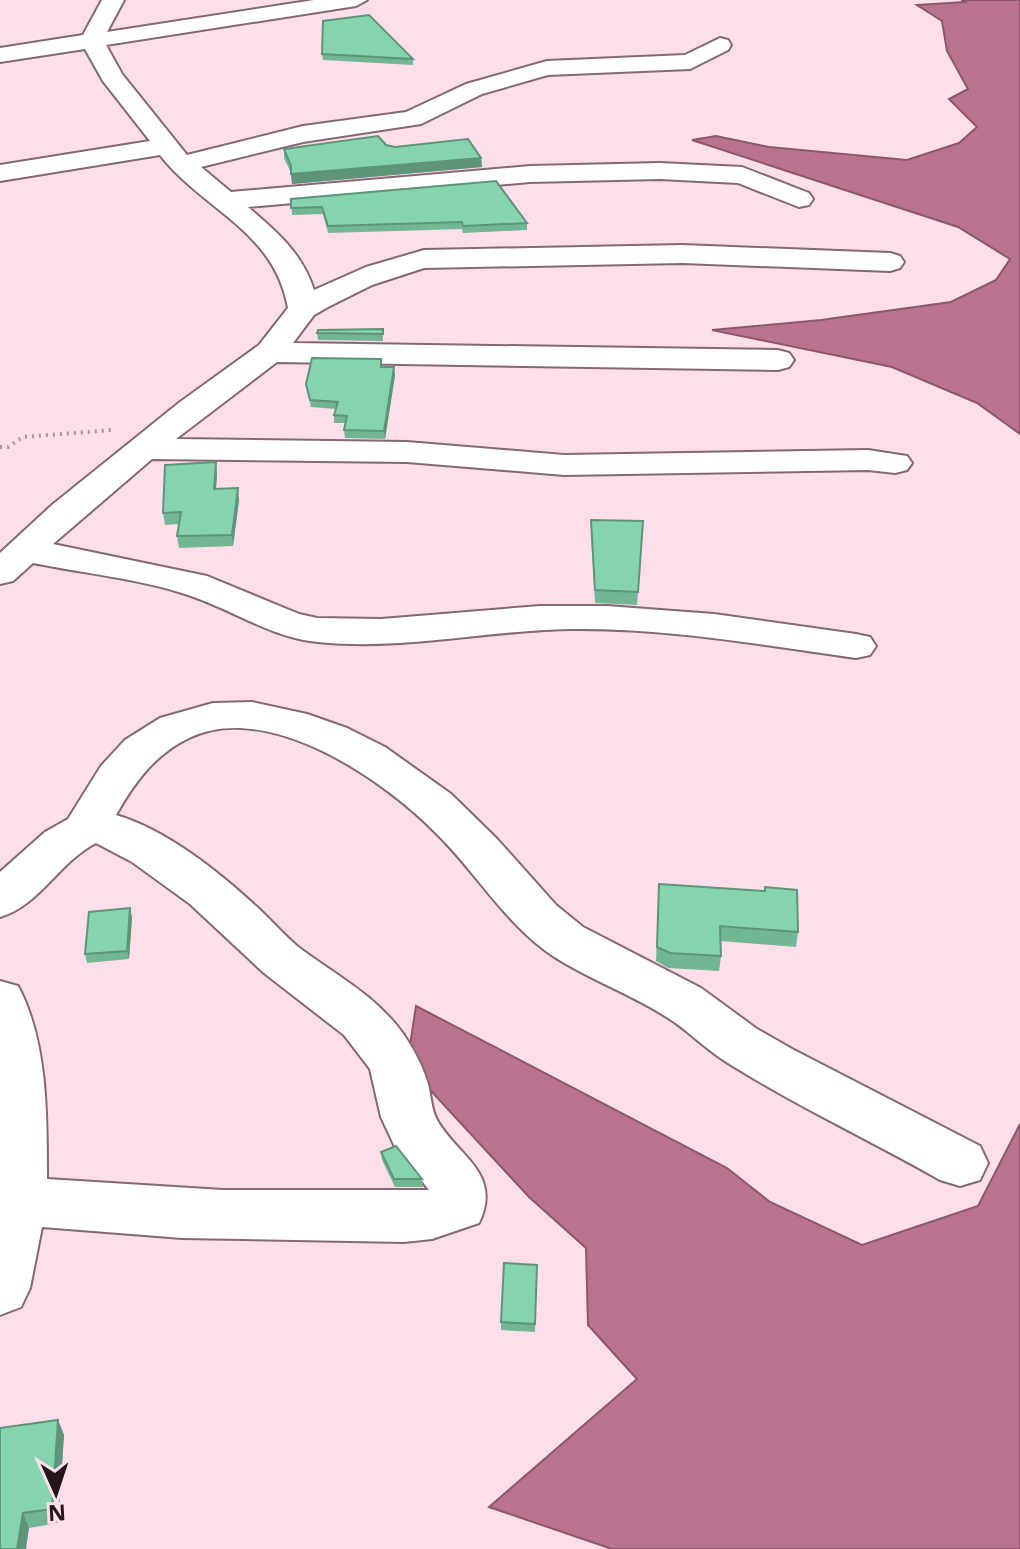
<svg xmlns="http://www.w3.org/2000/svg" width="1020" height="1549" font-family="'Open Sans',sans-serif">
  <rect width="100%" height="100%" fill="#fedee9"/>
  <!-- water -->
  <g fill="#b9738e" stroke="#8c576b" stroke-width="2">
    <polygon points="962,0 1020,0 1020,434 977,403 892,367 712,330 821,320 951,302 996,280 1010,259 958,227 692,140 716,136 769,147 907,160 959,143 977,127 949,99 968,89 947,51 942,21 917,5 965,2"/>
    <polygon points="416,1006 727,1168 770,1202 862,1245 978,1206 1020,1124 1020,1549 612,1549 489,1507 637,1379 588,1325 586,1248 529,1197 407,1065"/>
  </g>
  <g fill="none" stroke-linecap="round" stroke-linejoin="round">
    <defs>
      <g id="minor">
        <path d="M102 0H124L107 32 314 0H367L356 6 106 45 122 74 187 155 303 126 406 112 466 84 547 61 685 55 720 38 728 40 731 45 728 50 690 69 548 75 482 94 421 124 303 142 201 167 231 192 530 166 660 163 742 167 809 193 813 199 809 205 799 207 738 183 660 179 530 182 248 207C277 232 302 253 314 290L366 267 424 250 683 245 890 253 900 256 904 262 900 268 890 271 683 263 424 268 372 285 328 307 314 315 293 343 778 350 789 353 794 360 789 367 778 370 277 362 176 439 407 442 564 455 868 450 907 456 912 463 907 470 895 473 868 470 564 475 407 462 152 459 53 544 207 576 299 614 317 618 381 619 540 606H607L714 614 856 634 870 637 876 646 870 655 856 658C762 645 668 628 572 629 488 630 403 651 318 642 268 637 229 607 182 593 134 578 82 573 33 563L13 581 0 584V553L52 505 180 402 259 345 288 308C274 230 204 211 160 155L0 181V165L150 141 103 81 85 49 0 62V48L83 35Z"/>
        <path d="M252 702 307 714 347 728 385 747 451 794 497 839 556 905 583 927 701 988 757 1029 792 1049 980 1146 988 1163 980 1180 960 1186 940 1180C870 1140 796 1106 728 1063 705 1049 687 1029 665 1016 629 993 588 979 553 956 506 925 476 872 436 833 383 779 268 700 189 738 154 755 134 783 116 815 167 830 219 872 258 908 271 920 283 934 297 946 335 975 376 995 404 1035 414 1050 423 1067 428 1084 431 1095 431 1109 437 1120 457 1156 503 1173 479 1223L432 1239 404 1242 182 1238 42 1227 30 1288 21 1307 0 1315V981L18 986C48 1042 47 1117 47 1179L223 1190H429L395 1147 381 1117 370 1069 344 1035 264 973 190 904 132 862 96 843C59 862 39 906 0 917V872L45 832 68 819 101 766 125 740 160 718 213 703Z"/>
      </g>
    </defs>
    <!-- minor casing -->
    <use href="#minor" stroke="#846872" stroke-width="4"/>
    <!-- path -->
    <polyline stroke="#ad949d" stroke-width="4" stroke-dasharray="2 5" stroke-linecap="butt" points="0,447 8,447 23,437 112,430"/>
    <!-- minor -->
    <use href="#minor" fill="#fff" fill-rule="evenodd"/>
  </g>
  <!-- wall -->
  <g fill="#73b696">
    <polygon points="322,54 413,59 413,65 323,60"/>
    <polygon points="386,145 481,158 482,167 292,184 291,173 284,158 284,149"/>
    <polygon points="291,199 527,223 527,230 463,233 462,229 328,233 323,214 292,215"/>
    <polygon points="383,329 383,341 318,340 317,333"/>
    <polygon points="381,359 382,367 395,375 385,439 345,438 344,430 346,423 334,423 334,415 336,409 311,407 306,384"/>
    <polygon points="217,474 216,489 239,500 233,546 179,548 177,536 179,524 165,525 163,513"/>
    <polygon points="591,520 643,521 637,605 595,603 591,533"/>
    <polygon points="659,884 798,932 796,947 721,941 721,956 719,971 668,968 656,961"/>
    <polygon points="132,917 129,959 87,963 85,954"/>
    <polygon points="381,1152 422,1179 423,1187 395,1187 382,1160"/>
    <polygon points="537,1265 535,1332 501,1330 501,1322"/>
    <polygon points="58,1420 64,1435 58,1523 29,1528 0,1549"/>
  </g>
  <!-- shaded-wall -->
  <g fill="#5e947a">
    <polygon points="481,158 482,167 292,184 291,174"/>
    <polygon points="394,367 395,375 385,439 384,431"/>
    <polygon points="216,462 217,474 215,500 214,489"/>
    <polygon points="238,488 239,500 233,546 232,535"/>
    <polygon points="130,908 132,917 129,959 127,951"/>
    <polygon points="58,1420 64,1435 58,1523 52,1509"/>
    <polygon points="23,1513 29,1528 26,1549 17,1549"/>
  </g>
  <!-- building -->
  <g fill="#86d4af" stroke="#5e947a" stroke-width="2">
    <polygon points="369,15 413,59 322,54 323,21"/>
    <polygon points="378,136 386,145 395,147 468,139 481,158 291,174 291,166 284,149"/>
    <polygon points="496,181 527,223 463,226 462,222 328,226 322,207 291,208 291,199"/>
    <polygon points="383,329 383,334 317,333 318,330"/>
    <polygon points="312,358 381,359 381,367 394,367 384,431 344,430 347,416 334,415 338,402 310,400 306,384"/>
    <polygon points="216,462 214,489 238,488 232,535 177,536 181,512 163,513 165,465"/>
    <polygon points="591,520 643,521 638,592 595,590"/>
    <polygon points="659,884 765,891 765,887 797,890 798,932 720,926 721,956 670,953 657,947"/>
    <polygon points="130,908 127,951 85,954 89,912"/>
    <polygon points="396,1146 422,1179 394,1179 381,1152"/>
    <polygon points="504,1263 537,1265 535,1324 501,1322"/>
    <polygon points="58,1420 52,1509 23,1513 17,1549 0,1549 0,1428"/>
  </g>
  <!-- north arrow -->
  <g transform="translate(56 1493) rotate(177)" stroke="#fedee9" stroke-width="6" paint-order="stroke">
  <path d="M0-6L14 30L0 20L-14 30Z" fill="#22161a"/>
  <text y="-12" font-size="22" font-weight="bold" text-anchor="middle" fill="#22161a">N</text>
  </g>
</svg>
